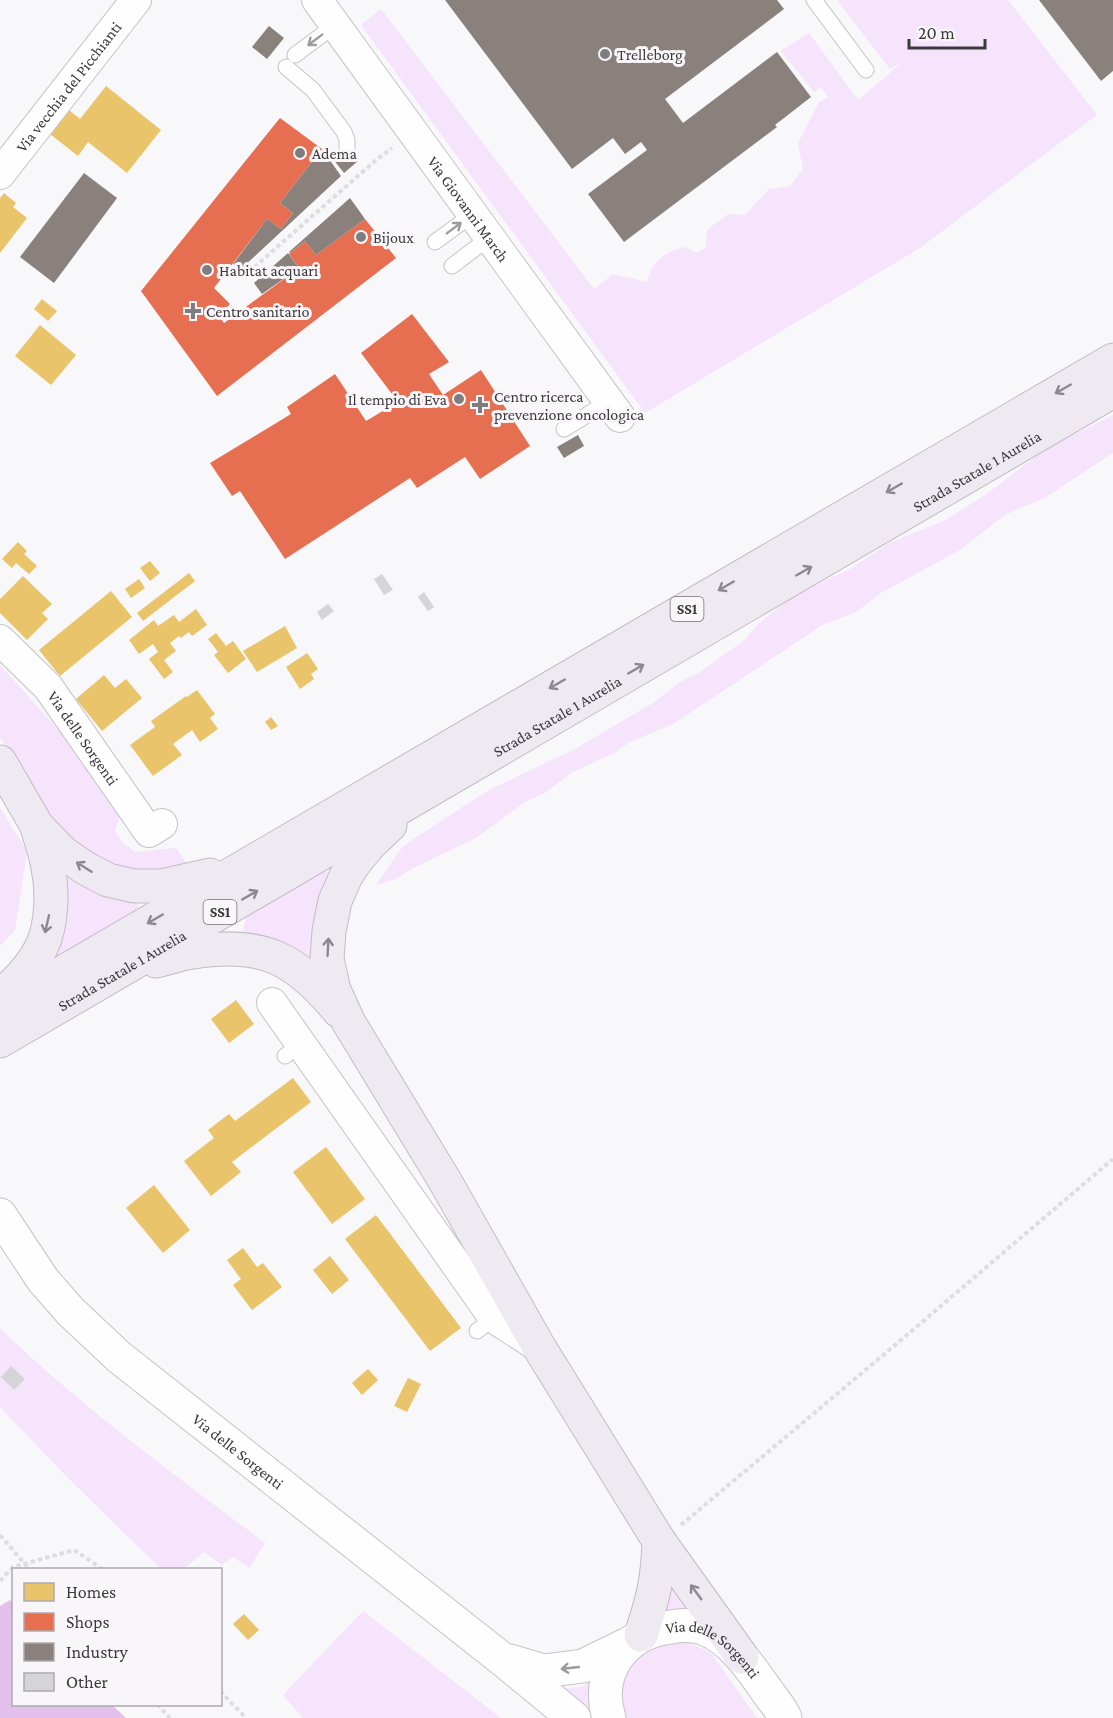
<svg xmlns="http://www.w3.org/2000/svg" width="1113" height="1718" font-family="'Crimson Pro',serif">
  <rect width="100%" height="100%" fill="#f8f7f9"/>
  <!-- green -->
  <g fill="#f6e3fc">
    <path d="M837 0H1008L1097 115 920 248 645 413 361 25 381 9 594 289 613 274 647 282C653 260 664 252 686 247L697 253 706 248 707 230 728 214 745 215 769 189 790 186 803 169 798 143 819 102 828 97 821 87 814 92 781 51 809 33 858 100 905 60 890 69Z"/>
    <polygon points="1113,415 1113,453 1046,497 1005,515 960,550 881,593 856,612 824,624 673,724 630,742 614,753 571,773 545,793 525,802 476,838 413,868 396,879 376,885 402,847 473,800 491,789 575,749 653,703 680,682 700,672 746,639 759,623 795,595 850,569 889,543 946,520 988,493 1047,448"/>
    <polygon points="0,665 71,744 121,811 115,831 123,843 135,852 176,848 189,867 131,873 87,860 46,816 0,737"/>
    <polygon points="0,808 27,851 15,930 0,946"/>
    <polygon points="324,871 333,874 315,962 246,935 243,932 246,916"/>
    <polygon points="66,874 138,902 139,909 54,962 50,940 59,887"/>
    <path d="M0 1328C82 1408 174 1474 265 1543L249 1568 233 1557 222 1565 204 1552 184 1569H161L65 1475 0 1407Z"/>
    <polygon points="668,1574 699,1616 661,1611"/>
    <polygon points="363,1611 501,1718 303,1718 283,1695"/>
    <polygon points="686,1641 711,1653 757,1718 624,1718 620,1682 634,1660 648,1646"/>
    <polygon points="594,1680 596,1718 585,1718 551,1690 580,1687"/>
  </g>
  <!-- water -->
  <polygon fill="#e2c0eb" points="10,1600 14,1604 14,1704 112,1705 126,1718 0,1718 0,1606"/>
  <!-- homes -->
  <g fill="#e9c46a">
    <polygon points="106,86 161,130 127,173 88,142 78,156 50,134 69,110 80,119"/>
    <polygon points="4,193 16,203 13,207 27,218 0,253 0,198"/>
    <polygon points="42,299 57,311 48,321 34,309"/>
    <polygon points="40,325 76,355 51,385 15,356"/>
    <polygon points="18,542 27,551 24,554 37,566 29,574 16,563 12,568 2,559"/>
    <polygon points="150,561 160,573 150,581 140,568"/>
    <polygon points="189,573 195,581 143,621 137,613"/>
    <polygon points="23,576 52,604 42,613 48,619 27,640 0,613 0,599"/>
    <polygon points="139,579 145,588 131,598 125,589"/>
    <polygon points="111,591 132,617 60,676 39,650"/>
    <polygon points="196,609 207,625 192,636 189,632 181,638 179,636 170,643 176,651 164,660 173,672 164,679 149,659 158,652 153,644 139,654 129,640 154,620 158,626 174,615 179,622"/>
    <polygon points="285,626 297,648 257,672 243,651"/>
    <polygon points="216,633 226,646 233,641 246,659 228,673 214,655 218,652 208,639"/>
    <polygon points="307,653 318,669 311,674 314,679 300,689 286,667"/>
    <polygon points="104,675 115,688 126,679 142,698 102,731 76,699"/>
    <polygon points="197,690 215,714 210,718 218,729 200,742 192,730 173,744 182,755 153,776 130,745 155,727 151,721 186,696 187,697"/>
    <polygon points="271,717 278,726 271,730 265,722"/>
    <polygon points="236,1000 254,1024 229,1043 211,1019"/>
    <polygon points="293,1078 311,1102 232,1162 241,1172 211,1196 184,1161 214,1138 208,1130 229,1114 235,1121"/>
    <polygon points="326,1147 365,1199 332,1224 293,1172"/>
    <polygon points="154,1185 190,1230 163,1253 126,1208"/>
    <polygon points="376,1215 461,1328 430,1351 345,1239"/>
    <polygon points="243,1248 257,1267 263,1263 282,1287 252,1310 233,1285 241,1279 227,1260"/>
    <polygon points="330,1256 349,1280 332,1294 313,1270"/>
    <polygon points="368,1369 378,1380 362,1395 352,1383"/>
    <polygon points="408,1378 421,1384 407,1412 394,1406"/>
    <polygon points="244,1614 259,1630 248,1640 233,1624"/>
  </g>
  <!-- shops -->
  <g fill="#e76f51">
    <polygon points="280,118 322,149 280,203 293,213 281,229 267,219 214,288 230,304 219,316 224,323 299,268 289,254 305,241 316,255 365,219 396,258 217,396 141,291"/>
    <polygon points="412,314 449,362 429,374 443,395 481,370 530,446 480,479 465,457 417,488 410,478 285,559 240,491 232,496 210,463 291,414 287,407 335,374 366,421 398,402 361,353"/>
  </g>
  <!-- industry -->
  <g fill="#8a817c">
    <polygon points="445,0 777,0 784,9 665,99 683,123 777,52 811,97 775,125 777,127 624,242 588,194 647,150 641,142 625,154 613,138 572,169"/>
    <polygon points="1039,0 1113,0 1113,71 1101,81"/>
    <polygon points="269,26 284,38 267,59 252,47"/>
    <polygon points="322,149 341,176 241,269 233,264 267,219 281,229 293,213 280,203"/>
    <polygon points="334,150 353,155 358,161 344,173 329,154"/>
    <polygon points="84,173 117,198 54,283 20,257"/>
    <polygon points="350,198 365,219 316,255 305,241 290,253 289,252"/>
    <polygon points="288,253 299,268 262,294 254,283"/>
    <polygon points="578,435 584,446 564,458 557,447"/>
  </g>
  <!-- building -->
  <g fill="#d5d4d6">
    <polygon points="382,574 393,590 384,595 374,579"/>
    <polygon points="424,592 434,607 428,611 418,597"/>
    <polygon points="328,604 334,611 322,620 317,612"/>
    <polygon points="11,1366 25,1379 14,1390 1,1377"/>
  </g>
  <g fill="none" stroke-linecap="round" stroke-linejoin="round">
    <defs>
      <g id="service">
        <polyline points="814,0 866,70"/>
        <polyline points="295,55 335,25"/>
        <polyline points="286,67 313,90 344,132 347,140 347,148"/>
        <polyline points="435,242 473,214"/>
        <polyline points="452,266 490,237"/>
        <polyline points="564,429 608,402"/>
        <polyline points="285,1056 301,1044"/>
        <polyline points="477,1331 494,1318"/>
      </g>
      <g id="minor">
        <path id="s1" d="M317 0 620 417"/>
        <path id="s2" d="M0 174 136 0"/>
        <path id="s3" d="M0 640 48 687 149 832 162 824"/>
        <polyline points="272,1003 494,1318 539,1347"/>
      </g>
      <g id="secondary">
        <path id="s4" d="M0 1215 43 1280 71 1312 119 1357 502 1659 574 1718"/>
        <polyline points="510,1661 544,1671 583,1666 624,1646"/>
        <path id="s5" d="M609 1718C595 1672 624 1632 671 1627 681 1625 693 1625 703 1628 732 1639 750 1667 767 1691 773 1700 781 1708 785 1718"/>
      </g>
      <g id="trunk">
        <polyline points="0,762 37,826 62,852 85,868 108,880 134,886 161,886 210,875"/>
        <polyline points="390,825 371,843 355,862 346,876 335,901 329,931 327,959 334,990 349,1023 445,1181 539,1347 659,1541 742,1657"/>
        <path d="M156 961C168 958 180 954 193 952 263 941 295 958 339 1011"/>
        <path d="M0 996C16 983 33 965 42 946 52 924 53 891 48 868 46 854 41 841 37 827"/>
        <polyline points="0,1009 1113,360"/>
        <path id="s6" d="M0 1041 1113 391"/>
        <path d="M641 1635C653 1599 658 1579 659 1541"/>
      </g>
    </defs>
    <!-- service casing -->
    <use href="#service" stroke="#c5c4c5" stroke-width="17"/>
    <!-- minor casing -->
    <use href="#minor" stroke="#c5c4c5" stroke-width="32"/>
    <!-- secondary casing -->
    <use href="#secondary" stroke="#c5c4c5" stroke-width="35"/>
    <!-- trunk casing -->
    <use href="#trunk" stroke="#c3bbc5" stroke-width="35"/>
    <!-- path -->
    <g stroke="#dededf" stroke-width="4" stroke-dasharray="4.5 3" stroke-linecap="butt">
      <polyline points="243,277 375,161 392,148"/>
      <polyline points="681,1525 894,1346 1113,1159"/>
      <polyline points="0,1535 30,1570"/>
      <polyline points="0,1581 13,1567 74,1550 104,1570"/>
      <polyline points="220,1691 246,1718"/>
      <polyline points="157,1704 170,1718"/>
    </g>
    <!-- service -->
    <use href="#service" stroke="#fefefe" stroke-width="15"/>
    <!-- minor -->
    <use href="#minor" stroke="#fefefe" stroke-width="30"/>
    <!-- secondary -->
    <use href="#secondary" stroke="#fefefe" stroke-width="33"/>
    <!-- trunk -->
    <use href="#trunk" stroke="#efeaf1" stroke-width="33"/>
  </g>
  <!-- one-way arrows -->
  <defs><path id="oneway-shaft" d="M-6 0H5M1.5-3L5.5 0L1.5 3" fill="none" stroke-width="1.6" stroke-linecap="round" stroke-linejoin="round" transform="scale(1.5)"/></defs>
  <g stroke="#9c9c9c">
    <use href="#oneway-shaft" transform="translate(315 40) rotate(143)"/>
    <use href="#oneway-shaft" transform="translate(454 228) rotate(-37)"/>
    <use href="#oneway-shaft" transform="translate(570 1668) rotate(174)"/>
  </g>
  <g stroke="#8c898d">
    <use href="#oneway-shaft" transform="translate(1063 389) rotate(150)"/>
    <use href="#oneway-shaft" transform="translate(894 488) rotate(150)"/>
    <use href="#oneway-shaft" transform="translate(804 571) rotate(-30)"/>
    <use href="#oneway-shaft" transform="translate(726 586) rotate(150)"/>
    <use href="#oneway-shaft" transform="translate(636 669) rotate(-30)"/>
    <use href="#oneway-shaft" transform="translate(557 684) rotate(150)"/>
    <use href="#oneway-shaft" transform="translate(84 867) rotate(-148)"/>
    <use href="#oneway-shaft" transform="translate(250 895) rotate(-30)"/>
    <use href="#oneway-shaft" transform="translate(155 919) rotate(150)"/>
    <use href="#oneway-shaft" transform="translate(47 924) rotate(103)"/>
    <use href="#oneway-shaft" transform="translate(328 947) rotate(-87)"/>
    <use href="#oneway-shaft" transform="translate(696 1592) rotate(-126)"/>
  </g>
  <!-- markers -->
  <g fill="#7d7c7e" stroke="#f9f6fa" stroke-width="2">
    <circle cx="605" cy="54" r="6"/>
    <circle cx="300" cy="153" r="6"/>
    <circle cx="361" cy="237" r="6"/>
    <circle cx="207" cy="270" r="6"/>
    <path d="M190 302h6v6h6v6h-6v6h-6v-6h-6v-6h6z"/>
    <circle cx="459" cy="399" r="6"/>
    <path d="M477 396h6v6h6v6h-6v6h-6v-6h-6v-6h6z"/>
  </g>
  <g text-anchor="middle" stroke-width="6" stroke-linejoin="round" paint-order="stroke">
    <!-- shield labels -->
    <g fill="#f9f6fa" stroke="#747274" stroke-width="1.5">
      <rect x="670.5" y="597" width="33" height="24" rx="4.5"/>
      <rect x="203.5" y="900" width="33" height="24" rx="4.5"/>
    </g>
    <g font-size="15" font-weight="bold" fill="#3b3a3b">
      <text x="687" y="614">SS1</text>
      <text x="220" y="917">SS1</text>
    </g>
    <!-- poi labels -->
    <g font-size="16" fill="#3b3a3b" stroke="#f9f6fa" text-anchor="start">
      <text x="617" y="60">Trelleborg</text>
      <text x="312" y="159">Adema</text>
      <text x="373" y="243">Bijoux</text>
      <text x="219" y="276">Habitat acquari</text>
      <text x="206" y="317">Centro sanitario</text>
      <text x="494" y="402">Centro ricerca<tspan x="494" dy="18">prevenzione oncologica</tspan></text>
      <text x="447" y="405" text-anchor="end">Il tempio di Eva</text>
    </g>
    <!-- street labels -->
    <g font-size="16" fill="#3b3a3b" stroke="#f9f6fa">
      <text dy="6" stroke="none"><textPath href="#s2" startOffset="111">Via vecchia del Picchianti</textPath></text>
      <text dy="6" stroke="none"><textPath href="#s1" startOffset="258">Via Giovanni March</textPath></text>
      <text dy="6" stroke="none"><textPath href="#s6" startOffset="1131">Strada Statale 1 Aurelia</textPath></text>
      <text dy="6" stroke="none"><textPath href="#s6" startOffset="645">Strada Statale 1 Aurelia</textPath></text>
      <text dy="6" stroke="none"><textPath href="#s3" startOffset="129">Via delle Sorgenti</textPath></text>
      <text dy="6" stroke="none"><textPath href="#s6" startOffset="141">Strada Statale 1 Aurelia</textPath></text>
      <text dy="6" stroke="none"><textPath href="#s4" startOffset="338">Via delle Sorgenti</textPath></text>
      <text dy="6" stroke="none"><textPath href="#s5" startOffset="177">Via delle Sorgenti</textPath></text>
    </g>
  </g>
  <!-- legend -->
  <rect x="12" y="1568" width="210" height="138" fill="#f9f6fa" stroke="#adabae" stroke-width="1.5"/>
  <rect x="24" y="1583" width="30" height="18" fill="#e9c46a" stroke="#adabae" stroke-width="1.5"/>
  <text x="66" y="1598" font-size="18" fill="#3b3a3b">Homes</text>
  <rect x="24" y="1613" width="30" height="18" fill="#e76f51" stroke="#adabae" stroke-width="1.5"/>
  <text x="66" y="1628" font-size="18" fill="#3b3a3b">Shops</text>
  <rect x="24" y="1643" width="30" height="18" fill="#8a817c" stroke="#adabae" stroke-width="1.5"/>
  <text x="66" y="1658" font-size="18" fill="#3b3a3b">Industry</text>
  <rect x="24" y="1673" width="30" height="18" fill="#d5d4d6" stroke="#adabae" stroke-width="1.5"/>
  <text x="66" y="1688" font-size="18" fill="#3b3a3b">Other</text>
  <!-- scale -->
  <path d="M909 39v9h76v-9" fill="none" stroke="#3b3a3b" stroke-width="3"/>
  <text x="918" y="39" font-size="18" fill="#3b3a3b" stroke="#f9f6fa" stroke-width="4.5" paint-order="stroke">20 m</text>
</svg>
